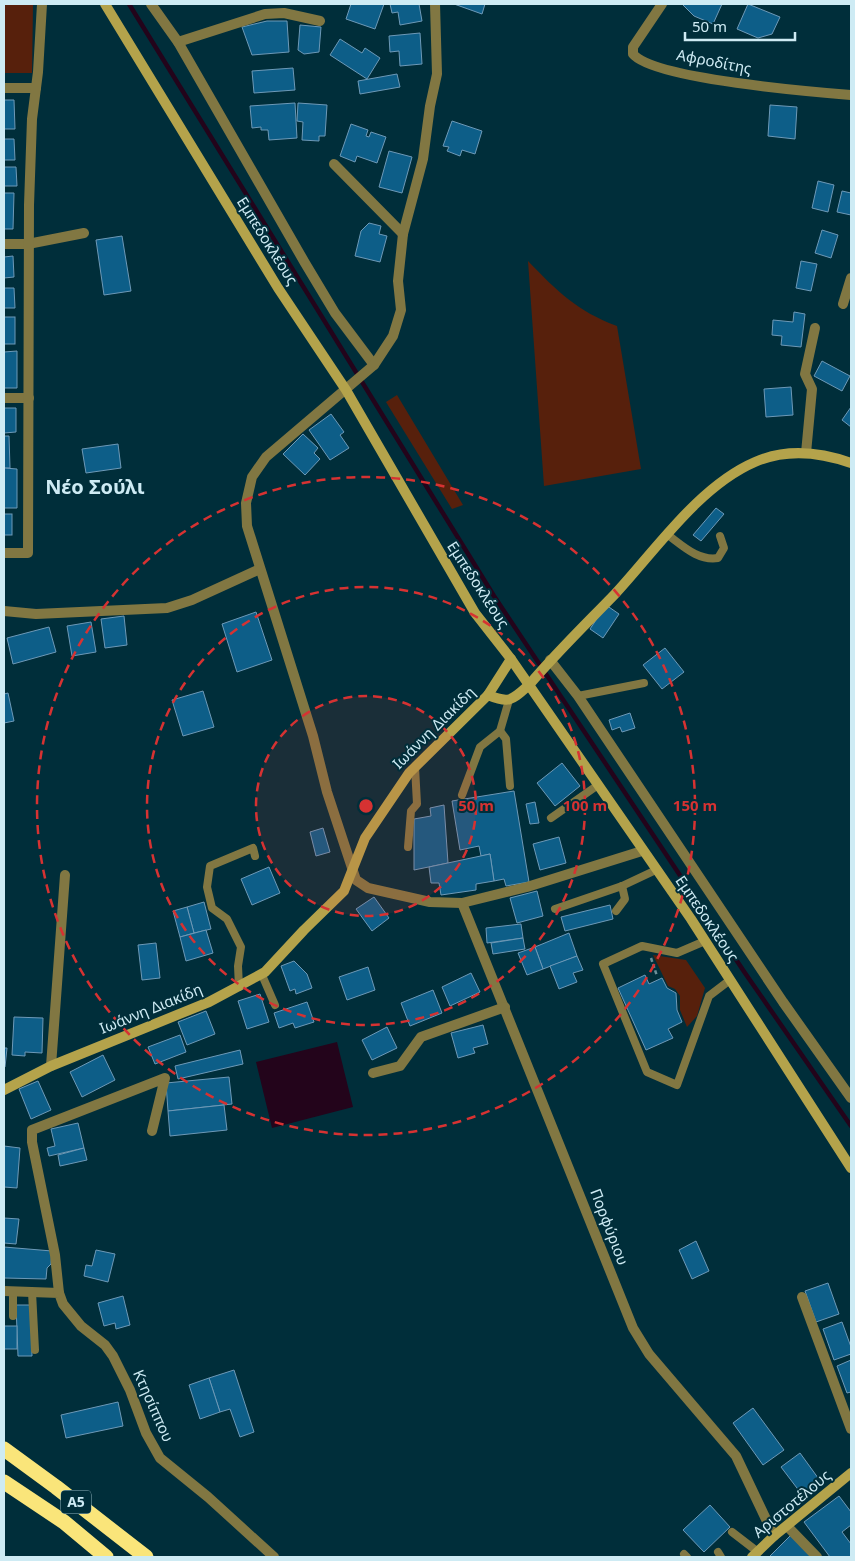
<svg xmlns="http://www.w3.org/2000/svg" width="855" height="1561" font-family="'Noto Sans',sans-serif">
  <rect width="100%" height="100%" fill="#002e3a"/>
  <!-- green -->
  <g fill="#57200c">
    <polygon points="4,4 33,4 32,73 4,73"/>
    <path d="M528 261C558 292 577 311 617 326L641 469 544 486Z"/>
    <polygon points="397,395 463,505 452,509 386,402"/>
    <polygon points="653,955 686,960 705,988 697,1016 687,1027 680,1010 680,996 675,989 668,986"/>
  </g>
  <!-- water -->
  <polygon fill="#23041b" points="337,1042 353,1107 272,1128 256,1062"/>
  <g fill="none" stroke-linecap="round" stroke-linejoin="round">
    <!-- stream -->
    <polyline stroke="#23041b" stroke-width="4.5" points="129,4 494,596 745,973 851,1126"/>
  </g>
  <!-- building -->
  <g fill="#0d5e88" stroke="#6d99b7">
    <polygon points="351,4 384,4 375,29 346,19"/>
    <polygon points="390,4 419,4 422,21 400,25 398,12 392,13"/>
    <polygon points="454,4 485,4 482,14"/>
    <polygon points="682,4 722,4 713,24 694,16"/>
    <polygon points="748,4 780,17 772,34 758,38 737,29"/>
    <polygon points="267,21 287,21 289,52 252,55 242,27"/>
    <polygon points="300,25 321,27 319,52 304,54 298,50"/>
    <polygon points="420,33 422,64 400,66 399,51 390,52 389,36"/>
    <polygon points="340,39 362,53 365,48 380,58 367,79 330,55"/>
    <polygon points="293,68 295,90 254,93 252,71"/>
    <polygon points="397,74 400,87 360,94 358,81"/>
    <polygon points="4,100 14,100 15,129 4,129"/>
    <polygon points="295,103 297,138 269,140 268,130 261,130 261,127 252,128 250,106"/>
    <polygon points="298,103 327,105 325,136 319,136 319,141 302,140 303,122 297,121"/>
    <polygon points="770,105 797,107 795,139 768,136"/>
    <polygon points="452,121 482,131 475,154 462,150 460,156 447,151 449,147 443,146"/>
    <polygon points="351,124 368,130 366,136 369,137 371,132 386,137 377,163 357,156 355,162 340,156"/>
    <polygon points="4,139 14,139 15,160 4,160"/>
    <polygon points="389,151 412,157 402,193 379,187"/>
    <polygon points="4,167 16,167 17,186 4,186"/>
    <polygon points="818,181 834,185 828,212 812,208"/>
    <polygon points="842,191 851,193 851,215 837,212"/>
    <polygon points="4,193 14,193 13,229 4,229"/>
    <polygon points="369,223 381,226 379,234 387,236 380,262 355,256 361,231"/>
    <polygon points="822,230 838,235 831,258 815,253"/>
    <polygon points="122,236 131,291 104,295 96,240"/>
    <polygon points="13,256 14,277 4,278 4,257"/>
    <polygon points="801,261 817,264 811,291 796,288"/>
    <polygon points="4,288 14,288 15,308 4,308"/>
    <polygon points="794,312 805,314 801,347 781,345 782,336 772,335 773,320 793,322"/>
    <rect x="4" y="317" width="11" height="27"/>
    <polygon points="17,351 17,388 4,388 4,352"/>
    <polygon points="822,361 850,376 842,391 814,376"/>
    <polygon points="791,387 793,415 766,417 764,389"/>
    <polygon points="851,407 851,427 842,420"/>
    <polygon points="4,408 16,408 16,432 4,433"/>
    <polygon points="331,414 344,432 340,435 349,448 330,460 309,430"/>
    <polygon points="303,434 318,448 314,453 320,459 305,475 283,454"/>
    <polygon points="4,436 9,436 10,468 4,468"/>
    <polygon points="118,444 121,468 86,473 82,449"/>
    <polygon points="4,468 17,469 17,508 4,508"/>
    <polygon points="716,508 724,514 701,541 693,535"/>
    <rect x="4" y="514" width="8" height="21"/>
    <polygon points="606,605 619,614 603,638 590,629"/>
    <polygon points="256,612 272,660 237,672 222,624"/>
    <polygon points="124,616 127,645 105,648 101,619"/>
    <polygon points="91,622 96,652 72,656 67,626"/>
    <polygon points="49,627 56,652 13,664 7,638"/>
    <polygon points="665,648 684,672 662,689 643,665"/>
    <polygon points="203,691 214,727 183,736 172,700"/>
    <polygon points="8,693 14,721 4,723 4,694"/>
    <polygon points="630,713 635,728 622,732 620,727 612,730 609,720"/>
    <polygon points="562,763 580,786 555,806 537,783"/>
    <polygon points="514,791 529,882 506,886 504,879 494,881 490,854 481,856 479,846 460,850 452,801"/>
    <polygon points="535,802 539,823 530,824 526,804"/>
    <polygon points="444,805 448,863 414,870 414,819 431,816 430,808"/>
    <polygon points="323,828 330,852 316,856 310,832"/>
    <polygon points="559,837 566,863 540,870 533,844"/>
    <polygon points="490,854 494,881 476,884 476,890 441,895 439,883 431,883 429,867"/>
    <polygon points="269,867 280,893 252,905 241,879"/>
    <polygon points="537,891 543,916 517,923 510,898"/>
    <polygon points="374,897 389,918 372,931 356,909"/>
    <polygon points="204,902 211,929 194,933 187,907"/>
    <polygon points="610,905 613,919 565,931 561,917"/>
    <polygon points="187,907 194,933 180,937 173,911"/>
    <polygon points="521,924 523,938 487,943 486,928"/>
    <polygon points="206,930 213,953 186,961 180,937"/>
    <polygon points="569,933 577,956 543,969 535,947"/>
    <polygon points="523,938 525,949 493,954 491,943"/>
    <polygon points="156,943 160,978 142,980 138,945"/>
    <polygon points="535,947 543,969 527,975 518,953"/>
    <polygon points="577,956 583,970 573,973 577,982 559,989 550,966"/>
    <polygon points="294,961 307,974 312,988 296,994 295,989 290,991 281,966"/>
    <polygon points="368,967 375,990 347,1000 339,977"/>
    <polygon points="471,973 480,992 450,1006 442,987"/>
    <polygon points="645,975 649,984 662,978 667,988 676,993 677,1010 682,1022 668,1029 673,1038 646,1050 618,988"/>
    <polygon points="433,990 442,1013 410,1026 401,1003"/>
    <polygon points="260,994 269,1022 247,1029 238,1001"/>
    <polygon points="307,1002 314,1022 295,1028 293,1023 279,1028 274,1013"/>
    <polygon points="206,1011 215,1034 187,1045 178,1022"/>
    <polygon points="14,1017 43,1018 42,1053 25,1052 25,1056 12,1055"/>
    <polygon points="483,1025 488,1044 473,1048 475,1053 458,1058 451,1033"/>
    <polygon points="387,1027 397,1048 372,1060 362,1040"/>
    <polygon points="180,1035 186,1052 155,1064 148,1047"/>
    <polygon points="4,1048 7,1048 5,1067 4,1067"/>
    <polygon points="240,1050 243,1064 178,1079 175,1066"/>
    <polygon points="103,1055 115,1080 82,1097 70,1072"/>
    <polygon points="229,1077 232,1104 168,1111 166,1083"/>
    <polygon points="38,1081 51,1110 31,1119 19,1089"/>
    <polygon points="224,1105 227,1130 170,1136 168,1111"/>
    <polygon points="78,1123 84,1148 49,1156 47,1148 55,1146 51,1129"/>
    <polygon points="4,1146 20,1148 17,1188 4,1187"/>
    <polygon points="84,1148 87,1160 60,1166 58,1155"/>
    <polygon points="4,1218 19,1219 16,1244 4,1243"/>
    <polygon points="696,1241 709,1271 692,1279 679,1250"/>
    <polygon points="4,1247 52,1251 51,1264 47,1268 46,1279 4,1278"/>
    <polygon points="96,1250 115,1254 108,1282 84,1276 86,1265 92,1266"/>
    <polygon points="828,1283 839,1314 816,1322 805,1291"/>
    <polygon points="123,1296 130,1325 116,1329 115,1323 104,1326 98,1303"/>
    <polygon points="16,1305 31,1305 32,1356 18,1356"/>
    <polygon points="842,1322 851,1347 851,1354 834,1360 823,1329"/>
    <rect x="4" y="1326" width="13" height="23"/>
    <polygon points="851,1360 851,1392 847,1393 837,1366"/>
    <polygon points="234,1370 254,1432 240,1437 230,1409 220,1412 209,1378"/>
    <polygon points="209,1378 220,1412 200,1419 189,1385"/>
    <polygon points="118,1402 123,1426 66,1438 61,1415"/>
    <polygon points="753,1408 784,1450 763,1465 733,1423"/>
    <polygon points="800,1453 821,1482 803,1496 781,1467"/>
    <polygon points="839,1496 851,1512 851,1525 842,1532 851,1544 851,1557 830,1557 804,1522"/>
    <polygon points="710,1505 730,1527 704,1552 683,1530"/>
    <polygon points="791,1535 813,1557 769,1557"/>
  </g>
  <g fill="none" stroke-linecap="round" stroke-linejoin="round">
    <!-- path -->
    <polyline stroke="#6b909a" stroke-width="2.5" stroke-dasharray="4 2.5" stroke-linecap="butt" points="651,958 657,976"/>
    <!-- lane -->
    <g stroke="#817742" stroke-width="8">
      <path d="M668 535C683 546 698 561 718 558L724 548 720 536"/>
      <polyline points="578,696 644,683"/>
      <polyline points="500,731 506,739 510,786"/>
      <polyline points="462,795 480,747 500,731 509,700"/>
      <polyline points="551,818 598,785"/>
      <polyline points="408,847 411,811 417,804 415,767"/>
      <polyline points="555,909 622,886 656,870"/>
      <polyline points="616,911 625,899 622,886"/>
      <polyline points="705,941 677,953 642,946 603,964 647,1072 677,1085 709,996 730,980"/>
      <polyline points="262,975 275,1005"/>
      <polyline points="239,987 238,966 241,947 227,919 212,908 207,887 210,866 253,848 255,856"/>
      <polyline points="32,1292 35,1350"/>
      <polyline points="13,1316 13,1292"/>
      <polyline points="732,1532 758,1552"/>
      <polyline points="718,1552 721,1557"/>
      <polyline points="684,1554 687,1557"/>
    </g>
    <!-- street -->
    <g stroke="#817742" stroke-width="10">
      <polyline points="151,4 178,42 305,263 335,313 374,365"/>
      <polyline points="435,4 437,74 430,106 423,159 403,234 398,281 401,310 393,336 374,365 266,457 252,477 246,503 247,526 313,736 327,792 356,880 368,888 430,902 462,903 527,887 642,851"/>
      <path d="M662 4 633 47V54C653 79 814 92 851 95"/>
      <polyline points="178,42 265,14 284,13 320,21"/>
      <polyline points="4,88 36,88"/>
      <polyline points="334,164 403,234"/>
      <polyline points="4,244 28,244 84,233"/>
      <polyline points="843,304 851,278"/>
      <polyline points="4,398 29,398"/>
      <polyline points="806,453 812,389 805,374 815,328"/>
      <polyline points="4,553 28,553 29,205 32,119 38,72 42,4"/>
      <polyline points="4,611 36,614 167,608 192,600 260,569"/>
      <polyline points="550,660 578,696 783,1002 851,1098"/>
      <polyline points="462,903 633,1328 649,1354 736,1456 774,1536"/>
      <polyline points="51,1066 65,875"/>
      <polyline points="373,1073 400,1066 421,1037 505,1007"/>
      <polyline points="4,1291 59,1293 63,1304 81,1326 105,1345 113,1356 130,1390 146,1433 160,1458 208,1497 274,1557"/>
      <polyline points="59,1293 55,1255 32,1142 32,1130 165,1078 152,1131"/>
      <polyline points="802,1297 851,1429"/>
      <polyline points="787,1526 817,1557"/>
    </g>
    <!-- secondary -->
    <g stroke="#b4a34b" stroke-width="10">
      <polyline points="105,4 278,288 346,390 475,613 511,659 691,919 851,1168"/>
      <polyline points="488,695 511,659"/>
      <path d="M4 1090 51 1066 209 1002 265 972 304 930 344 891 365 838 409 773 488 695C510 704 512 700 529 685 556 653 586 624 615 594 655 551 699 486 755 462 787 448 820 452 851 463"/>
      <polyline points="752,1557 774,1536 851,1473"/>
    </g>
    <!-- highway -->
    <g stroke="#fae57a" stroke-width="15">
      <polyline points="4,1449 56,1487 146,1557"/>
      <polyline points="4,1482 64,1522 106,1557"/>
    </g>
  </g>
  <!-- distance rings -->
  <circle cx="366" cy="806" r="110" fill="#d63232" fill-opacity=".12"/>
  <g fill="none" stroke="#d63232" stroke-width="2.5" stroke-dasharray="9 6">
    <circle cx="366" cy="806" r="110"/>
    <circle cx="366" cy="806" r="219"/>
    <circle cx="366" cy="806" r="329"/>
  </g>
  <g text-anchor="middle" stroke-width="4" stroke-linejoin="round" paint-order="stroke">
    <!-- shield labels -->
    <rect fill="#002e3a" stroke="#90b2bc" stroke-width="1" x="61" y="1490.5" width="30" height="23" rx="4"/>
    <g font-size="14" font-weight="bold" fill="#ceebf4">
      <text x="76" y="1507">Α5</text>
    </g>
    <!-- street labels -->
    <g font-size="15" fill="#ceebf4" stroke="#002e3a">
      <text transform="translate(714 62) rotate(11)" y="5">Αφροδίτης</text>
      <text transform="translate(267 241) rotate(58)" y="5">Εμπεδοκλέους</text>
      <text transform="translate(478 585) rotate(57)" y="5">Εμπεδοκλέους</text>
      <text transform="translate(434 728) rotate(-45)" y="5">Ιωάννη Διακίδη</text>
      <text transform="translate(707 919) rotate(56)" y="5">Εμπεδοκλέους</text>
      <text transform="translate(151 1009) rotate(-22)" y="5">Ιωάννη Διακίδη</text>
      <text transform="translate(609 1227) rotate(69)" y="5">Πορφύριου</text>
      <text transform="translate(153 1406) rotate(66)" y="5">Κτησίππου</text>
      <text transform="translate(792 1504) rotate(-40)" y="5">Αριστοτέλους</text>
    </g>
    <!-- district labels -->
    <g font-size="20" font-weight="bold" fill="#ceebf4" stroke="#002e3a">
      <text x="95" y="494">Νέο Σούλι</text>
    </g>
  </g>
  <circle cx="366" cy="806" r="8" fill="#d63232" stroke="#002e3a" stroke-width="2.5"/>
  <g font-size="15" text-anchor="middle" font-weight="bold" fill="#d63232" stroke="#002e3a" stroke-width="4" stroke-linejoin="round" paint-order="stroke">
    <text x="476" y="811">50 m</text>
    <text x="585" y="811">100 m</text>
    <text x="695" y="811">150 m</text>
  </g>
  <!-- border -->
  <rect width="855" height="1561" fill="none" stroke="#ceebf4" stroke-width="10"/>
  <!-- scale -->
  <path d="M685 32v8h110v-8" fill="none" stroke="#ceebf4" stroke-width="2.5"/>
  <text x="692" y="32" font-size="15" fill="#ceebf4" stroke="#002e3a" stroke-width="4" paint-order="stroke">50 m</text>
</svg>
